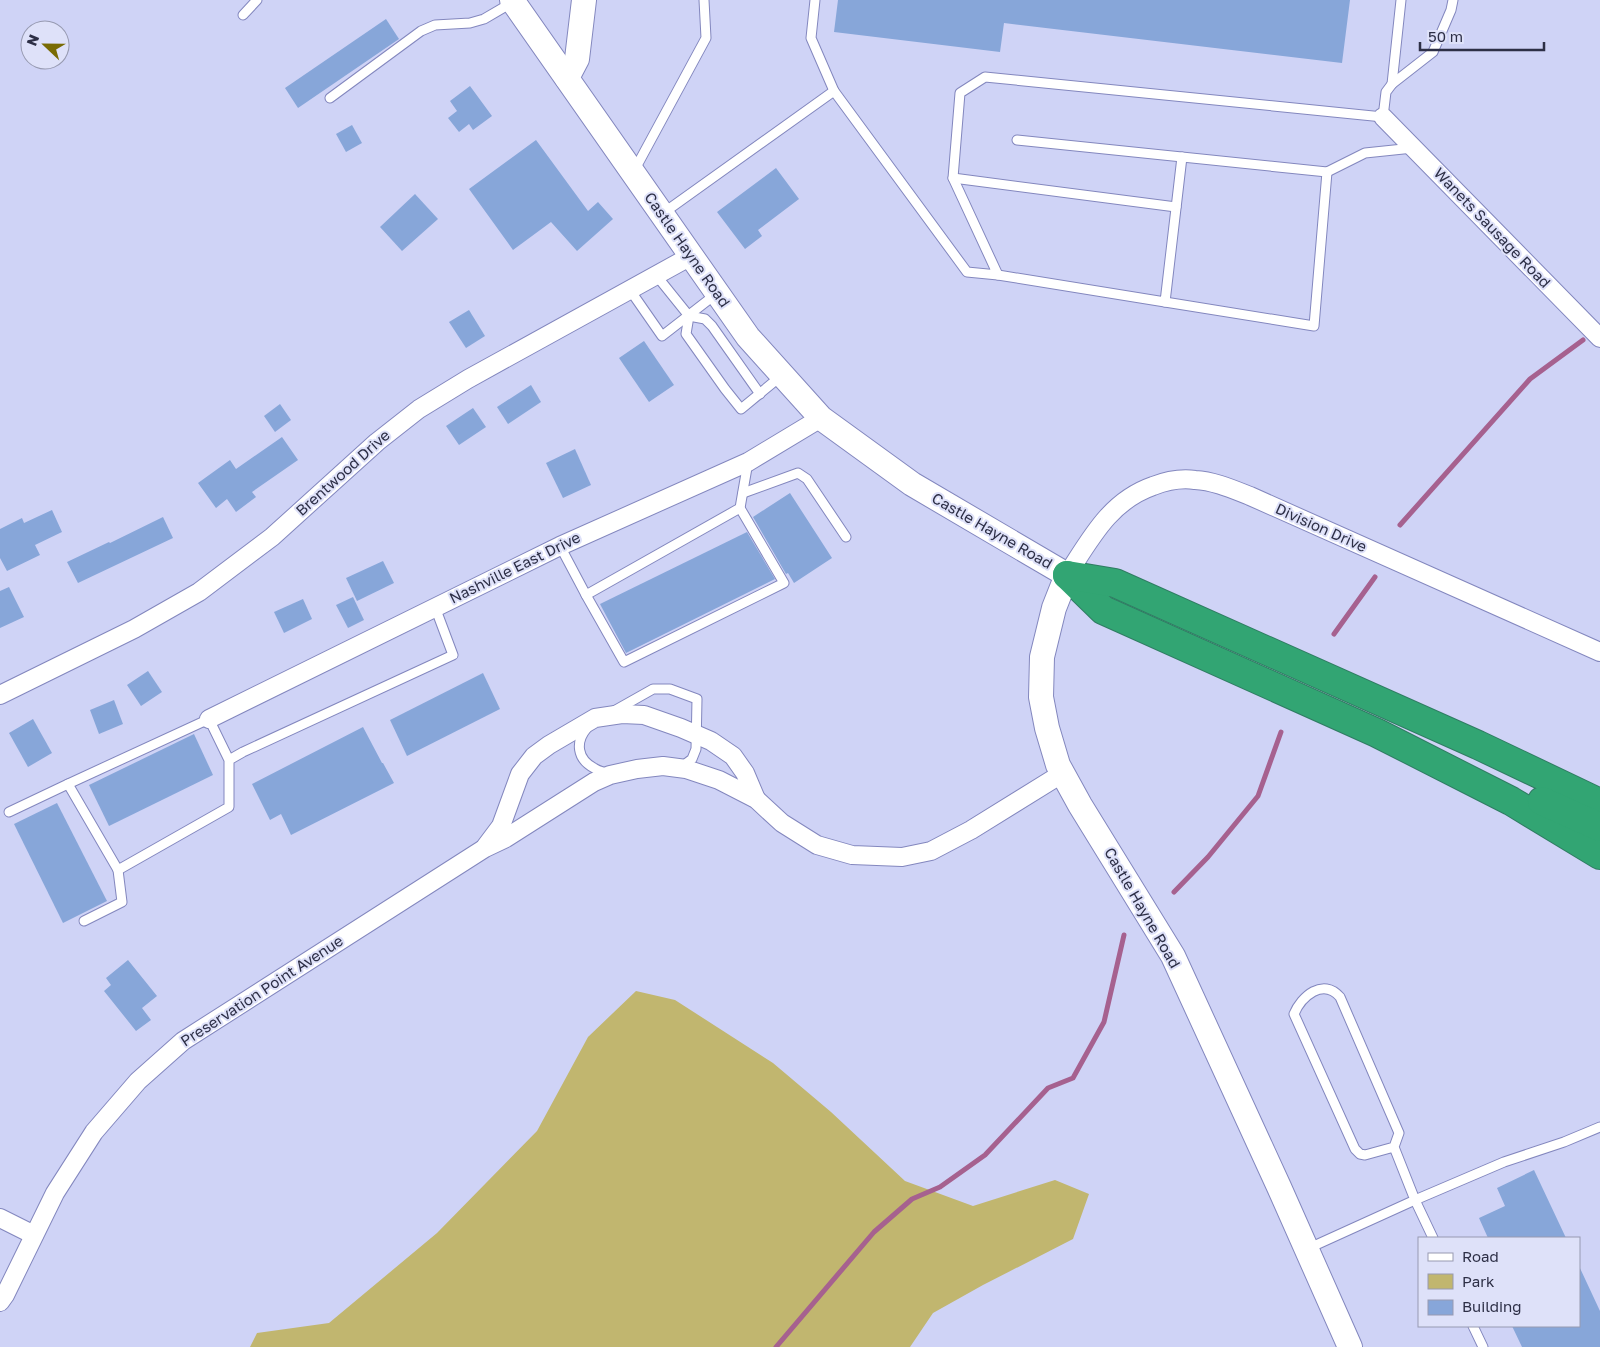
<svg xmlns="http://www.w3.org/2000/svg" width="1600" height="1347" font-family="'Golos Text',sans-serif">
  <rect width="100%" height="100%" fill="#cfd3f6"/>
  <!-- green -->
  <polygon fill="#c1b66f" points="636,991 675,1000 773,1063 831,1112 905,1181 973,1206 1055,1180 1089,1194 1073,1239 983,1285 933,1313 910,1347 250,1347 257,1333 329,1323 437,1233 537,1131 588,1037"/>
  <g fill="none" stroke-linecap="round" stroke-linejoin="round">
    <!-- stream -->
    <g stroke="#a6618f" stroke-width="5">
      <polyline points="1400,525 1530,379 1583,340"/>
      <polyline points="1334,634 1375,577"/>
      <polyline points="1174,892 1208,857 1258,796 1281,732"/>
      <polyline points="776,1347 874,1232 912,1199 940,1187 985,1155 1048,1088 1073,1078 1104,1022 1124,935"/>
    </g>
  </g>
  <!-- building -->
  <g fill="#87a6d9">
    <polygon points="838,0 1350,0 1342,63 1004,23 1000,52 834,32"/>
    <polygon points="386,19 399,39 298,108 285,88"/>
    <polygon points="470,86 492,116 473,130 469,124 459,132 448,118 457,111 450,101"/>
    <polygon points="352,125 362,143 346,152 336,134"/>
    <polygon points="536,140 588,211 598,202 613,219 577,251 551,222 513,250 469,189"/>
    <polygon points="776,168 799,199 758,230 762,236 745,249 717,212"/>
    <polygon points="415,194 438,219 402,251 380,227"/>
    <polygon points="469,310 485,336 466,348 449,322"/>
    <polygon points="644,341 674,385 649,402 619,358"/>
    <polygon points="531,385 541,402 508,424 497,407"/>
    <polygon points="280,404 291,420 275,432 264,416"/>
    <polygon points="473,408 486,427 459,445 446,426"/>
    <polygon points="282,437 298,460 252,492 256,497 236,512 227,499 216,508 198,483 230,460 236,469"/>
    <polygon points="575,449 591,485 563,498 546,463"/>
    <polygon points="790,493 832,558 794,583 788,573 786,574 753,517"/>
    <polygon points="52,510 62,532 35,545 40,555 7,571 0,558 0,529 22,518 24,523"/>
    <polygon points="163,517 173,538 78,583 67,562 109,542 110,543"/>
    <polygon points="747,532 775,579 626,653 600,604"/>
    <polygon points="383,561 394,583 357,601 346,578"/>
    <polygon points="9,587 24,617 0,628 0,591"/>
    <polygon points="353,597 364,620 348,628 336,605"/>
    <polygon points="303,599 312,619 284,633 274,612"/>
    <polygon points="148,671 162,692 141,706 127,685"/>
    <polygon points="483,673 500,709 407,756 390,720"/>
    <polygon points="114,700 123,724 99,734 90,710"/>
    <polygon points="33,719 52,753 28,767 9,733"/>
    <polygon points="363,727 382,763 383,763 394,783 291,835 281,814 270,820 252,784"/>
    <polygon points="194,734 213,775 109,826 89,785"/>
    <polygon points="57,803 107,901 63,923 14,824"/>
    <polygon points="128,960 157,996 142,1008 151,1020 136,1031 104,991 111,985 106,978"/>
    <polygon points="1534,1170 1566,1238 1488,1238 1479,1218 1505,1206 1497,1188"/>
    <polygon points="1579,1266 1600,1311 1600,1347 1522,1347 1512,1326 1579,1326"/>
  </g>
  <g fill="none" stroke-linecap="round" stroke-linejoin="round">
    <defs>
      <g id="lane">
        <polyline points="815,0 811,38 834,91"/>
        <polyline points="243,15 257,0"/>
        <polyline points="1392,84 1401,0"/>
        <polyline points="330,98 421,31 435,25 470,23 484,19 513,2"/>
        <polyline points="1017,140 1327,172 1365,153 1413,148"/>
        <polyline points="634,171 706,38 704,0"/>
        <polyline points="953,178 1176,207"/>
        <polyline points="662,214 834,91 967,272 998,275 953,178 960,93 985,77 1383,117 1386,92 1392,84 1433,52 1451,10 1453,0"/>
        <polyline points="656,275 689,316 705,319 712,326 760,394"/>
        <polyline points="998,275 1165,302 1182,157"/>
        <polyline points="630,290 662,336 716,294"/>
        <polyline points="1165,302 1314,326 1327,172"/>
        <polyline points="689,316 686,334 725,389 741,409 781,376"/>
        <polyline points="743,493 798,473 807,479 846,537"/>
        <polyline points="560,546 586,595 740,508 748,462"/>
        <polyline points="586,595 624,662 784,583 740,508"/>
        <polyline points="614,711 653,689 670,689 697,699 696,749 692,759 680,768"/>
        <path d="M587 728C575 742 577 759 594 768 598 771 604 772 609 774"/>
        <polyline points="229,760 209,719 68,784 118,870 229,807 229,760 243,752 453,655 435,607"/>
        <polyline points="9,812 68,784"/>
        <polyline points="84,921 122,902 118,870"/>
        <polyline points="1433,1238 1415,1200 1504,1162 1564,1142 1600,1127"/>
        <path d="M1307 1249 1415 1200 1394 1147 1399 1133 1340 997C1323 977 1301 997 1294 1014L1355 1149 1360 1154 1365 1155 1394 1147"/>
        <polyline points="1473,1326 1483,1347"/>
      </g>
      <g id="street">
        <polyline points="1383,117 1600,338"/>
        <path d="M1067 575C1091 538 1110 501 1153 486 1166 481 1181 478 1195 480 1214 481 1232 489 1250 496L1600 652"/>
        <polyline points="0,695 134,629 199,592 272,537 377,442 419,409 468,379 691,256"/>
        <polyline points="209,719 560,546 748,462 821,418"/>
        <polyline points="486,846 501,826 520,774 534,756 549,745 595,718 622,714 644,715 681,728 711,741 733,756 745,773 756,799"/>
        <polyline points="0,1218 34,1235"/>
        <polyline points="0,1302 5,1295 55,1193 94,1132 138,1081 183,1041 485,848 506,838 594,782 610,775 637,769 663,766 686,769 719,780 756,799 782,823 817,845 852,855 902,857 931,851 971,830 1063,773"/>
      </g>
      <g id="secondary">
        <polyline points="512,0 748,337 821,418 912,484 1067,575 1054,608 1042,657 1041,697 1047,728 1058,765 1080,805 1173,956 1279,1187 1350,1347"/>
        <polyline points="567,78 577,59 584,0"/>
      </g>
      <g id="highway">
        <polyline points="1067,575 1103,610 1377,733 1511,801 1600,855"/>
        <polyline points="1067,575 1115,583 1478,745 1600,803"/>
        <polyline points="1542,801 1600,827"/>
      </g>
    </defs>
    <!-- lane casing -->
    <use href="#lane" stroke="#8387be" stroke-width="11"/>
    <!-- street casing -->
    <use href="#street" stroke="#8387be" stroke-width="20"/>
    <!-- secondary casing -->
    <use href="#secondary" stroke="#8387be" stroke-width="26"/>
    <!-- highway casing -->
    <use href="#highway" stroke="#307c63" stroke-width="30"/>
    <!-- lane -->
    <use href="#lane" stroke="#fff" stroke-width="9"/>
    <!-- street -->
    <use href="#street" stroke="#fff" stroke-width="18"/>
    <!-- secondary -->
    <use href="#secondary" stroke="#fff" stroke-width="24"/>
    <!-- highway -->
    <use href="#highway" stroke="#32a573" stroke-width="28"/>
  </g>
  <g text-anchor="middle" stroke-width="4" stroke-linejoin="round" paint-order="stroke">
    <!-- street labels -->
    <g font-size="15" fill="#2d2f46" stroke="#dee1f9">
      <text transform="translate(1492 228) rotate(46)" y="5">Wanets Sausage Road</text>
      <text transform="translate(687 250) rotate(55)" y="5">Castle Hayne Road</text>
      <text transform="translate(343 473) rotate(-42)" y="5">Brentwood Drive</text>
      <text transform="translate(1321 528) rotate(24)" y="5">Division Drive</text>
      <text transform="translate(992 531) rotate(30)" y="5">Castle Hayne Road</text>
      <text transform="translate(515 568) rotate(-26)" y="5">Nashville East Drive</text>
      <text transform="translate(1142 908) rotate(60)" y="5">Castle Hayne Road</text>
      <text transform="translate(262 991) rotate(-33)" y="5">Preservation Point Avenue</text>
    </g>
  </g>
  <!-- legend -->
  <rect x="1418" y="1237" width="162" height="90" fill="#dee1f9" stroke="#979ab1"/>
  <rect x="1428" y="1253" width="25" height="8" fill="#ffffff" stroke="#979ab1"/>
  <text x="1462" y="1262" font-size="15" fill="#2d2f46">Road</text>
  <rect x="1428" y="1274" width="25" height="15" fill="#c1b66f" stroke="#979ab1"/>
  <text x="1462" y="1287" font-size="15" fill="#2d2f46">Park</text>
  <rect x="1428" y="1300" width="25" height="15" fill="#87a6d9" stroke="#979ab1"/>
  <text x="1462" y="1312" font-size="15" fill="#2d2f46">Building</text>
  <!-- north arrow -->
  <g transform="translate(45 45) rotate(292)"><circle r="24" fill="#dee1f9" stroke="#979ab1"/>
  <path d="M0-4L9 19L0 12L-9 19Z" fill="#796b04"/>
  <text y="-8" font-size="14" font-weight="bold" text-anchor="middle" fill="#2d2f46">N</text>
  </g>
  <!-- scale -->
  <path d="M1420 42v8h124v-8" fill="none" stroke="#2d2f46" stroke-width="2.5"/>
  <text x="1428" y="42" font-size="15" fill="#2d2f46" stroke="#dee1f9" stroke-width="4" paint-order="stroke">50 m</text>
</svg>
